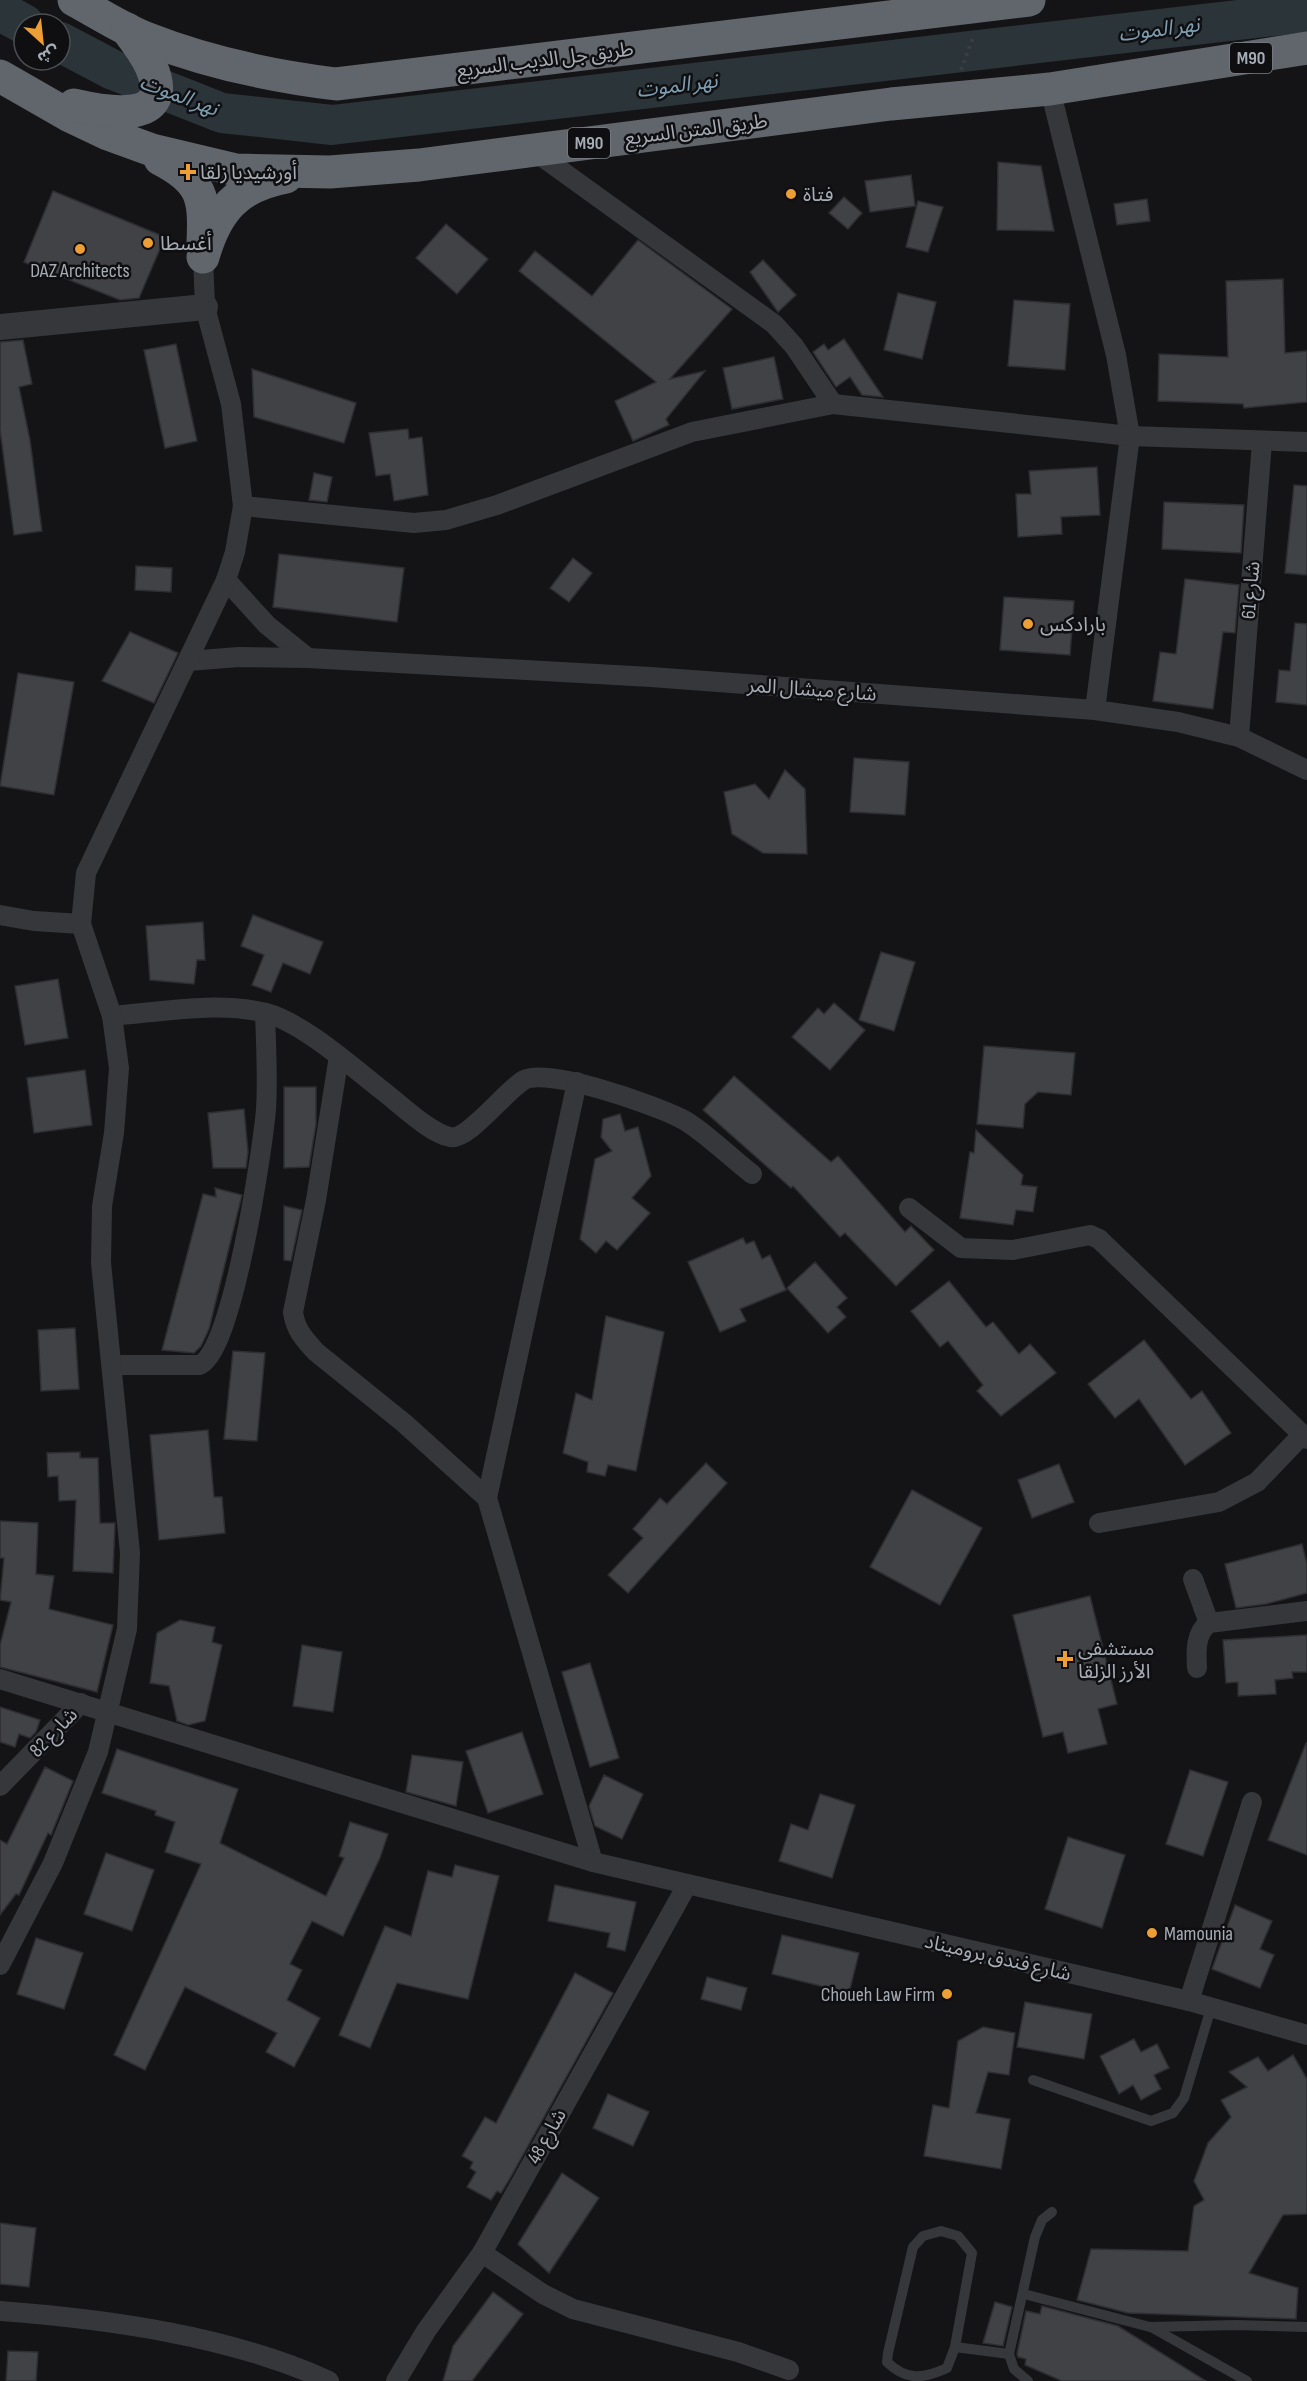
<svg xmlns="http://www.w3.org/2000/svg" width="1307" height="2381" font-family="'Sofia Sans Condensed','Noto Sans Arabic',sans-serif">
  <rect width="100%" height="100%" fill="#141416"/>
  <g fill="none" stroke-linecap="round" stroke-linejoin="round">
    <!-- river -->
    <g stroke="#2b3439" stroke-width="40">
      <polyline points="0,11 24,24"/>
      <polyline points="60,42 113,70 222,113 332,125 1307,12"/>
    </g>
  </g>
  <!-- building -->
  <g fill="#404246" stroke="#2e2e32" stroke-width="1.5">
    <polygon points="998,162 1041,166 1054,231 997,230"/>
    <polygon points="911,175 915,206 870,212 865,181"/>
    <polygon points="53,191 165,237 139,298 120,300 24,262"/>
    <polygon points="844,197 862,213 848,229 829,213"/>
    <polygon points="1147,199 1150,221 1117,225 1114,204"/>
    <polygon points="918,201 943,207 928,252 906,247"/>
    <polygon points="446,224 488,259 457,294 416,258"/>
    <polygon points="638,240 732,309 670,379 705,371 666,419 669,425 633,441 615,401 656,382 519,271 535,251 592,296"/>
    <polygon points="763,260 796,295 778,312 750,272"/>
    <polygon points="1283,279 1285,353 1307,351 1307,402 1244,408 1243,404 1158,401 1159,354 1228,357 1226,281"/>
    <polygon points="898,293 936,302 922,359 884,350"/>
    <polygon points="1014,300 1070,304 1065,370 1008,366"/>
    <polygon points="844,339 883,397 862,395 850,377 836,387 813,352 824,344 828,350"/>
    <polygon points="23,340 32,384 19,387 30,440 42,531 14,535 0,430 0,342"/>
    <polygon points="176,344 197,441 165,448 144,350"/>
    <polygon points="774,357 783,399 732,409 723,368"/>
    <polygon points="252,369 356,403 344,443 254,417"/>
    <polygon points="408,429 409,439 422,437 428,495 394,501 390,474 376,476 369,433"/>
    <polygon points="1097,467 1100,515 1061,517 1062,534 1018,537 1016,494 1031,494 1029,471"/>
    <polygon points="314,473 332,477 327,502 309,500"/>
    <polygon points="1294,485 1307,486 1307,575 1285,573"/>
    <polygon points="1164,502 1244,505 1241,553 1162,549"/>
    <polygon points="279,554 404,568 397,622 273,607"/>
    <polygon points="573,558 592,573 569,602 550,588"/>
    <polygon points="136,566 172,568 171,592 135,590"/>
    <polygon points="1185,579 1239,585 1235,633 1223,632 1213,709 1153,701 1160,652 1176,654"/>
    <polygon points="1004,597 1074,601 1070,655 1000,650"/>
    <polygon points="1295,623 1307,624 1307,705 1276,702 1279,670 1290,671"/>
    <polygon points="130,632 178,653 154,703 102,681"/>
    <polygon points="18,673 74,682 54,795 0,786"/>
    <polygon points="854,758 909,762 905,815 850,812"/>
    <polygon points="785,770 805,789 807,854 763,853 732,834 724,792 755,784 769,799"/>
    <polygon points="253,915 323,942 310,974 283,963 271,992 252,985 264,955 241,946"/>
    <polygon points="203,922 205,960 197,960 194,984 150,980 146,926"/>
    <polygon points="881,952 915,962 894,1031 859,1020"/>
    <polygon points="58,979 68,1038 25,1045 15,986"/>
    <polygon points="834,1003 865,1030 830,1070 792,1037 818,1008 824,1014"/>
    <polygon points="984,1046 1075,1053 1071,1095 1038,1092 1025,1104 1023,1128 977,1124"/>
    <polygon points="85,1070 92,1125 34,1133 27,1078"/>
    <polygon points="734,1076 831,1162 838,1156 905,1232 911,1226 934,1250 896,1286 845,1233 840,1237 793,1186 791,1188 703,1110"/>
    <polygon points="284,1087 316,1087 316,1124 309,1167 284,1168"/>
    <polygon points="244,1109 248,1152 246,1168 213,1168 208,1113"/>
    <polygon points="620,1114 625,1131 638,1127 651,1176 632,1198 650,1213 617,1250 606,1241 596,1253 580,1239 595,1159 612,1151 601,1137 603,1119"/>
    <polygon points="976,1130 1023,1175 1021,1185 1037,1187 1033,1212 1016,1210 1013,1225 960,1218 970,1152 974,1153"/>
    <polygon points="215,1188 242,1195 209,1329 201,1346 194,1353 162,1350 203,1194 216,1197"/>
    <polygon points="284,1206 302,1210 291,1261 284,1260"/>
    <polygon points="743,1238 746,1244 754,1241 762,1259 770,1255 786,1290 740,1309 746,1321 720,1332 688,1262"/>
    <polygon points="815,1262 847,1298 837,1307 846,1317 828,1333 787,1288"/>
    <polygon points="949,1281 986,1327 993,1322 1019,1354 1030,1344 1056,1373 1001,1416 977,1391 983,1385 948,1341 940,1347 911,1311"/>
    <polygon points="606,1316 664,1332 636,1471 608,1465 605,1476 587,1472 588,1462 563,1453 576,1393 592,1400"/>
    <polygon points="75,1328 79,1389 41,1391 38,1330"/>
    <polygon points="1144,1340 1191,1399 1202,1391 1231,1433 1185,1465 1139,1399 1115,1418 1088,1384"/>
    <polygon points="233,1351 265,1353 257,1441 224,1439"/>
    <polygon points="208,1430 214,1497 222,1497 225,1533 159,1540 150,1435"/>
    <polygon points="80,1452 80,1458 98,1458 100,1523 115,1523 113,1573 73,1571 76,1500 59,1501 58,1476 48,1477 47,1453"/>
    <polygon points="706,1463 727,1483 628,1593 608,1575 643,1538 633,1529 660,1498 667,1504"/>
    <polygon points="1059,1464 1074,1502 1032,1518 1018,1480"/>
    <polygon points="912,1490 982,1528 940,1605 870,1567"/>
    <polygon points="0,1521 38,1523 36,1574 54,1576 49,1609 113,1625 97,1692 0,1667 0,1645 11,1602 0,1600 4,1558 0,1558"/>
    <polygon points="1302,1544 1307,1564 1307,1593 1266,1604 1236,1608 1225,1564"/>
    <polygon points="1090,1596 1117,1704 1098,1709 1107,1744 1068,1753 1063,1732 1043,1737 1013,1615"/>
    <polygon points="180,1620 215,1627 212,1642 222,1645 205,1721 188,1725 177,1721 169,1686 150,1683 157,1633"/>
    <polygon points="1307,1635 1307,1672 1292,1672 1293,1678 1275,1680 1276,1694 1238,1696 1238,1682 1226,1683 1223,1640"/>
    <polygon points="302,1645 342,1652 333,1712 293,1706"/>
    <polygon points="590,1663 619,1758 590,1767 562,1672"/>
    <polygon points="0,1707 40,1720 36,1732 30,1738 19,1734 15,1747 0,1742"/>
    <polygon points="522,1732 543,1794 488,1813 466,1751"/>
    <polygon points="1306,1743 1307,1744 1307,1855 1268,1840"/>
    <polygon points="117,1749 238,1789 220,1843 326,1896 344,1858 339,1856 350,1822 388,1834 380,1858 343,1936 312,1921 290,1964 302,1970 287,2000 320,2018 294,2067 266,2052 277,2033 185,1987 145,2070 114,2055 201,1864 165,1852 175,1822 155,1815 156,1811 102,1793"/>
    <polygon points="412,1755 463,1762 456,1806 406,1792"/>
    <polygon points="45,1767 73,1781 51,1835 48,1833 19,1895 16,1894 0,1915 0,1840 7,1844"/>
    <polygon points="1190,1770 1228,1782 1203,1856 1166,1844"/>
    <polygon points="604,1775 643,1794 622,1839 595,1826 589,1806"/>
    <polygon points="820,1794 855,1805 832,1878 779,1861 791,1824 808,1830"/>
    <polygon points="1068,1837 1125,1855 1102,1928 1045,1909"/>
    <polygon points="106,1853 154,1870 132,1931 84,1914"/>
    <polygon points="455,1865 499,1876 468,1999 397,1983 370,2048 339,2035 385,1926 411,1936 428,1871 452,1877"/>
    <polygon points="555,1885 636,1902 625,1951 607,1947 610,1933 548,1921"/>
    <polygon points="1235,1905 1272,1921 1260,1949 1274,1955 1260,1988 1212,1969"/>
    <polygon points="782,1935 859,1953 849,1993 772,1974"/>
    <polygon points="36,1938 83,1953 64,2009 17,1994"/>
    <polygon points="575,1973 613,1993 509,2180 501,2193 497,2191 491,2200 467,2187 476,2172 470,2168 473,2162 462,2156 485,2117 496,2123"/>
    <polygon points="707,1977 747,1988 741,2010 701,1999"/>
    <polygon points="1025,2002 1092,2014 1084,2059 1017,2047"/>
    <polygon points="983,2027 1015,2033 1009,2075 988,2072 976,2113 1010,2119 1001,2169 924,2156 933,2105 949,2108 958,2041"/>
    <polygon points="1134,2039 1141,2052 1157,2044 1169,2068 1154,2075 1161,2089 1141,2100 1133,2085 1119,2094 1100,2056"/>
    <polygon points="1293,2055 1307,2079 1307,2214 1283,2215 1249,2273 1298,2288 1296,2319 1128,2313 1077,2300 1091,2249 1188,2251 1194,2206 1204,2200 1194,2181 1208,2143 1231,2117 1221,2100 1247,2087 1229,2072 1258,2057 1268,2071"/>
    <polygon points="608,2094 649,2112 633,2146 593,2128"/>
    <polygon points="562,2173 599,2198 549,2273 518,2244"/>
    <polygon points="0,2223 36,2228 29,2287 0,2284"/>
    <polygon points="493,2292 523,2314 472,2381 443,2381 453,2346"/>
    <polygon points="995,2302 1012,2307 1003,2346 983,2343"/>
    <polygon points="1042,2306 1118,2326 1206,2381 1062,2381 1025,2365 1026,2359 1018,2357 1017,2354 1026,2311 1040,2314"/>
    <polygon points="8,2351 38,2352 36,2381 6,2381"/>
  </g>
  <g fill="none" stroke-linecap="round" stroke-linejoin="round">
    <!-- path -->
    <polyline stroke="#3b3e42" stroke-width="4" stroke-dasharray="3 4.5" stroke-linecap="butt" points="961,70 974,35"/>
    <!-- service -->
    <g stroke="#35373b" stroke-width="10">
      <polyline points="1033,2080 1151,2121 1173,2113 1184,2098 1211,2008"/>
      <path d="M941 2231 958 2236 972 2253 955 2347 947 2368C923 2379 907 2381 887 2362L888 2353 913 2247 923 2236Z"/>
      <polyline points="1024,2294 1150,2327 1236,2325 1307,2327"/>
      <polyline points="1151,2327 1247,2381"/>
      <polyline points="955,2347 1009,2354"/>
      <polyline points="1028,2381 1014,2369 1009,2354 1035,2237 1042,2220 1052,2212"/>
    </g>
    <!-- minor -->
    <g stroke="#35373b" stroke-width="20">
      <polyline points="1050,89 1116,355 1130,436 1095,710"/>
      <polyline points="534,151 774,324 794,346 833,404"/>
      <polyline points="243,506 414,523 446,520 497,505 692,432 833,404 1130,436 1307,442"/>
      <polyline points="226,580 267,625 308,658"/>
      <polyline points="188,661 239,657 308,658 651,677 1095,710 1178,722 1239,737 1307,770"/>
      <polyline points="1239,737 1262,442"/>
      <polyline points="0,915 34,921 81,924"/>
      <path d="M112 1016C161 1012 217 1001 266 1013 301 1022 350 1065 379 1088 397 1101 429 1133 450 1137 468 1141 506 1090 524 1080 548 1067 654 1105 680 1118 701 1128 732 1159 752 1174"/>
      <path d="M339 1056 316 1200 293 1312C295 1329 304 1339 316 1352L404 1423 487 1498 593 1862"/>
      <polyline points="909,1208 961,1248 1013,1250 1090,1235 1099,1239 1307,1439"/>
      <path d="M112 1365H199C232 1356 263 1147 266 1109 268 1078 266 1045 265 1013"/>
      <polyline points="487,1498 577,1082"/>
      <polyline points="1099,1523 1219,1502 1257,1482 1302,1435"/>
      <polyline points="1193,1579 1209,1623"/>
      <path d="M1197 1668C1196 1652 1195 1633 1209 1623L1307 1611"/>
      <polyline points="0,1679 593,1862 1189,2001 1307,2035"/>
      <polyline points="0,1786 81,1703"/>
      <polyline points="0,1965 53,1863 98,1752 127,1629 130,1553 101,1263 102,1206 114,1133 119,1068 112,1016 81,924 86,873 226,580 235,552 243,506 231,404 205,307 203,257"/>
      <polyline points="1189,2001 1252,1802"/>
      <polyline points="482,2253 543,2294 573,2309 738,2352 789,2370"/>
      <path d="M0 2311C107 2319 231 2336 329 2381"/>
      <polyline points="396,2381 426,2331 482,2253 687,1885"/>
    </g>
    <!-- tertiary -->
    <polyline stroke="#35373b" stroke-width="26" points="0,327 205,307"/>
    <!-- motorway -->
    <g stroke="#61656c" stroke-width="33">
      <path d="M74 0C98 13 122 29 148 39 209 63 272 76 336 84L1029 0"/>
      <polyline points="0,76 68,115 108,134 152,150 236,170 330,172 419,165 891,104 1050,89 1307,48"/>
      <path d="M74 105C100 111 171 126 154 74 149 57 137 44 127 29"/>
      <path d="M160 159C203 181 205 198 203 243"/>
      <path d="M203 257C216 211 237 186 286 177"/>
    </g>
  </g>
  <!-- markers -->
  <g fill="#ed9e35" stroke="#0f0f11" stroke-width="2">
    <path d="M185 163h6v6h6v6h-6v6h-6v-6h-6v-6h6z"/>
    <circle cx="791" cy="194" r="6"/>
    <circle cx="148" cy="243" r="6"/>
    <circle cx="80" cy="249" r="6"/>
    <circle cx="1028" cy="624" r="6"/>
    <path d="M1062 1650h6v6h6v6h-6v6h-6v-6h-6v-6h6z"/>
    <circle cx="1152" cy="1933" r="6"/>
    <circle cx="947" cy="1994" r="6"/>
  </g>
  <g text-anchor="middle" stroke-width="5" stroke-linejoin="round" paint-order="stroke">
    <!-- shield labels -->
    <g fill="#0f0f11" stroke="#797d84" stroke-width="1.5">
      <rect x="1230" y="43" width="42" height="30" rx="4.5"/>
      <rect x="568" y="128" width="42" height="30" rx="4.5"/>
    </g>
    <g font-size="18" font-weight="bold" fill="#a6acb6">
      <text x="1251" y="64">M90</text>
      <text x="589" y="149">M90</text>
    </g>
    <!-- street labels -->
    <g font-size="20" fill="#a6acb6" stroke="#0f0f11">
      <text transform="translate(545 59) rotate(-7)" y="7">طريق جل الديب السريع</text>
      <text transform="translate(696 129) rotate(-7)" y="7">طريق المتن السريع</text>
      <text transform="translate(1250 590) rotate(-85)" y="7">شارع 61</text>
      <text transform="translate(812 689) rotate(4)" y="7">شارع ميشال المر</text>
      <text transform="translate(53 1732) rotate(-46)" y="7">شارع 82</text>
      <text transform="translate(998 1957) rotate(13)" y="7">شارع فندق بروميناد</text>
      <text transform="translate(546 2136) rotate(-61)" y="7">شارع 48</text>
    </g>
    <!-- poi labels -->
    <g font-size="20" fill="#a6acb6" stroke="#0f0f11" text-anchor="start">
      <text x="200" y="179">أورشيديا زلقا</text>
      <text x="803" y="201">فتاة</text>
      <text x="160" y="250">أغسطا</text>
      <text x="80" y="277" text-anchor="middle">DAZ Architects</text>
      <text x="1040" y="631">بارادكس</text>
      <text x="1078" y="1655">مستشفى<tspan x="1078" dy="23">الأرز الزلقا</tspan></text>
      <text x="1164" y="1940">Mamounia</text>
      <text x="935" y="2001" text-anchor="end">Choueh Law Firm</text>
    </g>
    <!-- water labels -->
    <g font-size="21" font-style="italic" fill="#7e9db0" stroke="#0f0f11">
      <text transform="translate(1159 29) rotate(-7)" y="7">نهر الموت</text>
      <text transform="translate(677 85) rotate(-7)" y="7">نهر الموت</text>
      <text transform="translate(179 95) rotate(21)" y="7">نهر الموت</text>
    </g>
  </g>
  <!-- north arrow -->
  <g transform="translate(42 42) rotate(153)"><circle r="28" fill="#0f0f11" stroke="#4b4e53" stroke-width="1.5"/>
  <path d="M0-4.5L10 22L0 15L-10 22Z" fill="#ed9e35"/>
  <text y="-9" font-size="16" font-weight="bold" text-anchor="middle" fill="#a6acb6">ش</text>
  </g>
</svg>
